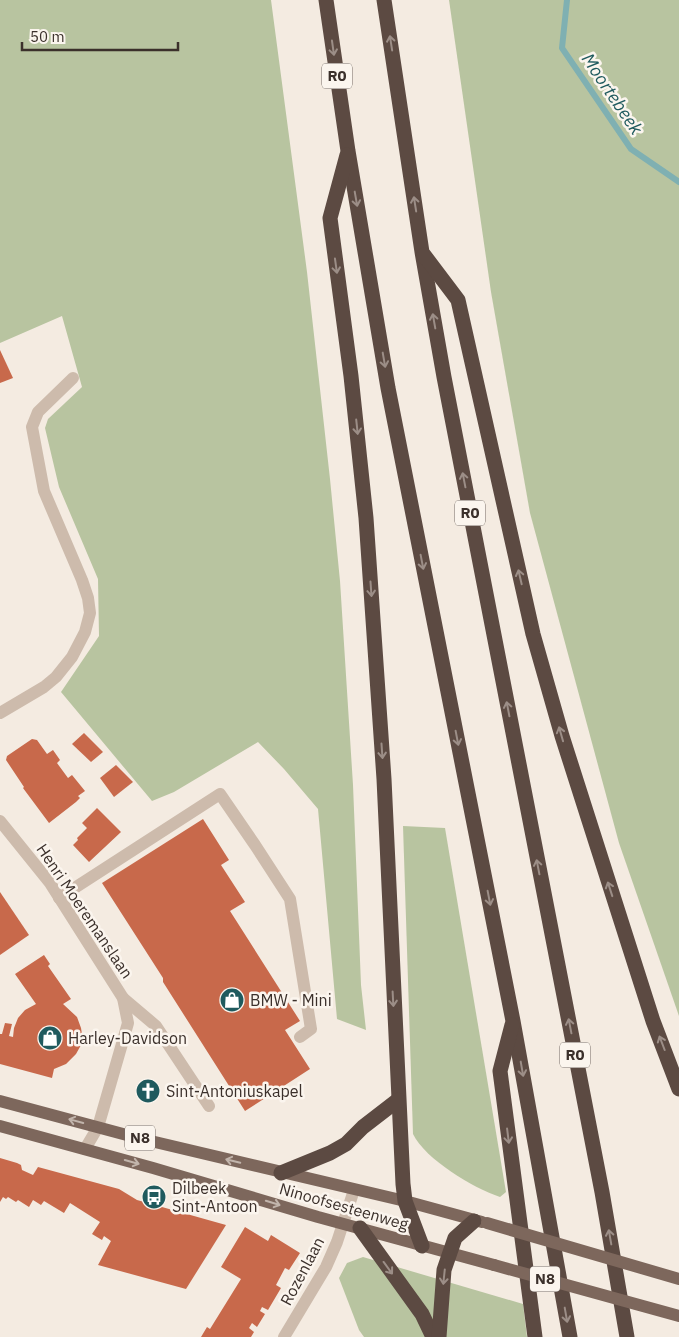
<svg xmlns="http://www.w3.org/2000/svg" width="679" height="1337" font-family="'IBM Plex Sans',sans-serif">
  <rect width="100%" height="100%" fill="#f4ebe1"/>
  <!-- green -->
  <g fill="#b8c4a0">
    <polygon points="0,0 271,0 307,272 330,479 340,581 353,785 361,985 366,1030 337,1019 318,809 284,769 258,742 174,792 152,801 61,692 99,636 98,579 59,487 45,428 48,419 82,387 62,316 0,343"/>
    <polygon points="449,0 679,0 679,1016 619,843 530,513 491,292"/>
    <path d="M403 826 445 828 506 1192 500 1197C473 1188 425 1159 413 1134Z"/>
    <polygon points="363,1257 523,1304 527,1337 364,1337 359,1330 339,1278 347,1263"/>
  </g>
  <g fill="none" stroke-linecap="round" stroke-linejoin="round">
    <!-- stream -->
    <polyline stroke="#7fb0b2" stroke-width="6" points="567,0 562,48 631,149 679,182"/>
  </g>
  <!-- building -->
  <g fill="#c8694b">
    <polygon points="0,350 13,378 0,383"/>
    <polygon points="84,733 103,752 91,762 72,744"/>
    <polygon points="32,739 37,740 47,754 53,750 60,760 57,763 68,778 72,775 85,791 78,796 80,798 76,802 49,823 23,788 24,787 6,760 7,756"/>
    <polygon points="116,765 133,782 114,797 100,778"/>
    <polygon points="97,808 121,832 89,862 73,845 78,840 77,838 87,828 82,823"/>
    <polygon points="203,819 229,860 221,865 245,902 230,911 300,1021 285,1030 310,1069 245,1111 163,982 163,978 102,883"/>
    <polygon points="0,892 29,935 0,955"/>
    <polygon points="44,955 50,964 48,966 71,999 63,1004 77,1017 81,1028 82,1034 81,1045 76,1054 66,1064 54,1069 52,1078 0,1064 0,1034 2,1034 5,1023 12,1024 9,1036 13,1037 14,1028 18,1018 25,1010 36,1004 15,974"/>
    <polygon points="0,1158 17,1163 21,1165 22,1170 33,1175 38,1167 119,1189 137,1200 226,1225 186,1289 98,1265 111,1241 104,1236 102,1240 92,1234 100,1222 70,1203 64,1213 44,1201 41,1205 33,1200 29,1207 18,1200 16,1202 8,1197 6,1199 3,1197 0,1202"/>
    <polygon points="245,1227 268,1241 271,1235 300,1253 289,1270 285,1268 276,1285 281,1288 268,1310 262,1307 260,1311 265,1314 257,1327 252,1323 249,1328 254,1332 251,1337 201,1337 207,1327 210,1329 241,1279 221,1267"/>
  </g>
  <g fill="none" stroke-linecap="round" stroke-linejoin="round">
    <!-- minor -->
    <g stroke="#cdbbac" stroke-width="12">
      <polyline points="0,713 44,687 56,677 72,657 85,632 90,613 88,598 82,580 44,491 32,427 38,412 73,378"/>
      <polyline points="0,821 50,883 123,998 128,1023 98,1127 85,1149"/>
      <polyline points="59,898 220,794 255,845 290,899 311,1029 300,1037"/>
      <polyline points="123,998 156,1026 209,1106"/>
      <polyline points="284,1337 326,1267 337,1242 354,1190"/>
    </g>
    <!-- major -->
    <g stroke="#7d675c" stroke-width="12">
      <polyline points="0,1101 138,1138 405,1201 482,1222"/>
      <polyline points="0,1126 153,1168 318,1217 494,1265"/>
    </g>
    <!-- highway -->
    <g stroke="#5c4a42" stroke-width="15">
      <polyline points="326,0 348,151 388,388 513,1021 570,1337"/>
      <polyline points="384,0 422,252 444,377 602,1192 627,1337"/>
      <polyline points="347,155 330,218 351,376 366,518 384,779 403,1184 405,1201 422,1246"/>
      <polyline points="424,255 458,300 533,634 562,736 653,1021 679,1089"/>
      <polyline points="512,1025 500,1071 535,1337"/>
      <polyline points="281,1173 330,1153 346,1144 363,1127 398,1100"/>
      <polyline points="360,1228 422,1314 433,1337"/>
      <polyline points="439,1337 444,1270 455,1238 474,1221"/>
    </g>
    <!-- major-bridge -->
    <g stroke="#7d675c" stroke-width="12">
      <polyline points="487,1223 679,1279"/>
      <polyline points="494,1265 679,1316"/>
    </g>
  </g>
  <!-- one-way arrows -->
  <defs><path id="oneway-shaft" d="M-6 0H5M1.5-3L5.5 0L1.5 3" fill="none" stroke-width="1.6" stroke-linecap="round" stroke-linejoin="round" transform="scale(1.25)"/></defs>
  <g stroke="#9c8e87">
    <use href="#oneway-shaft" transform="translate(391 43) rotate(-99)"/>
    <use href="#oneway-shaft" transform="translate(333 48) rotate(82)"/>
    <use href="#oneway-shaft" transform="translate(356 199) rotate(80)"/>
    <use href="#oneway-shaft" transform="translate(415 204) rotate(-99)"/>
    <use href="#oneway-shaft" transform="translate(336 266) rotate(82)"/>
    <use href="#oneway-shaft" transform="translate(434 321) rotate(-100)"/>
    <use href="#oneway-shaft" transform="translate(384 360) rotate(80)"/>
    <use href="#oneway-shaft" transform="translate(357 427) rotate(84)"/>
    <use href="#oneway-shaft" transform="translate(464 480) rotate(-101)"/>
    <use href="#oneway-shaft" transform="translate(422 562) rotate(79)"/>
    <use href="#oneway-shaft" transform="translate(520 577) rotate(-103)"/>
    <use href="#oneway-shaft" transform="translate(371 589) rotate(86)"/>
    <use href="#oneway-shaft" transform="translate(508 709) rotate(-101)"/>
    <use href="#oneway-shaft" transform="translate(561 734) rotate(-106)"/>
    <use href="#oneway-shaft" transform="translate(457 738) rotate(79)"/>
    <use href="#oneway-shaft" transform="translate(382 751) rotate(86)"/>
    <use href="#oneway-shaft" transform="translate(538 867) rotate(-101)"/>
    <use href="#oneway-shaft" transform="translate(610 889) rotate(-108)"/>
    <use href="#oneway-shaft" transform="translate(489 898) rotate(79)"/>
    <use href="#oneway-shaft" transform="translate(393 999) rotate(87)"/>
    <use href="#oneway-shaft" transform="translate(570 1026) rotate(-101)"/>
    <use href="#oneway-shaft" transform="translate(662 1043) rotate(-111)"/>
    <use href="#oneway-shaft" transform="translate(522 1069) rotate(80)"/>
    <use href="#oneway-shaft" transform="translate(508 1136) rotate(83)"/>
    <use href="#oneway-shaft" transform="translate(610 1237) rotate(-100)"/>
    <use href="#oneway-shaft" transform="translate(388 1268) rotate(54)"/>
    <use href="#oneway-shaft" transform="translate(444 1277) rotate(96)"/>
    <use href="#oneway-shaft" transform="translate(566 1315) rotate(80)"/>
  </g>
  <g stroke="#c2b5ac">
    <use href="#oneway-shaft" transform="translate(76 1121) rotate(-165)"/>
    <use href="#oneway-shaft" transform="translate(233 1161) rotate(-166)"/>
    <use href="#oneway-shaft" transform="translate(132 1162) rotate(16)"/>
    <use href="#oneway-shaft" transform="translate(273 1203) rotate(17)"/>
  </g>
  <!-- icons -->
  <defs>
    <symbol id="shop-disc" viewBox="-11 -11 22 22"><circle r="9.5" fill="#1f5a5e" stroke="#fbf5ee"/><path d="M-5-2.5h2.3a2.7 3.5 0 0 1 5.4 0H5L5.5 6h-11ZM-1.5-2.5h3a1.5 2.3 0 0 0-3 0Z" fill="#fff"/></symbol>
    <symbol id="church-disc" viewBox="-11 -11 22 22"><circle r="9.5" fill="#1f5a5e" stroke="#fbf5ee"/><path d="M-1.2-6h2.4v3.5h3.3v2.4h-3.3V6h-2.4V-.1h-3.3v-2.4h3.3Z" fill="#fff"/></symbol>
    <symbol id="bus-disc" viewBox="-11 -11 22 22"><circle r="9.5" fill="#1f5a5e" stroke="#fbf5ee"/><path d="M-5-6H5V4H4V6H2V4H-2V6H-4V4H-5ZM-3.5-4V0h7V-4ZM-3.5 1.2v1.5H-2V1.2ZM2 1.2v1.5H3.5V1.2Z" fill="#fff"/></symbol>
  </defs>
  <g fill-rule="evenodd">
    <use href="#shop-disc" x="218" y="986" width="28" height="28"/>
    <use href="#shop-disc" x="36" y="1024" width="28" height="28"/>
    <use href="#church-disc" x="134" y="1077" width="28" height="28"/>
    <use href="#bus-disc" x="140" y="1183" width="28" height="28"/>
  </g>
  <g text-anchor="middle" stroke-width="5" stroke-linejoin="round" paint-order="stroke">
    <!-- shield labels -->
    <g fill="#fbf5ee" stroke="#756b66" stroke-width="1">
      <rect x="322" y="63.5" width="30" height="25" rx="4"/>
      <rect x="455" y="500.5" width="30" height="25" rx="4"/>
      <rect x="560" y="1042.5" width="30" height="25" rx="4"/>
      <rect x="125" y="1125.5" width="30" height="25" rx="4"/>
      <rect x="530" y="1266.5" width="30" height="25" rx="4"/>
    </g>
    <g font-size="15" font-weight="bold" fill="#3b302b">
      <text x="337" y="81">R0</text>
      <text x="470" y="518">R0</text>
      <text x="575" y="1060">R0</text>
      <text x="140" y="1143">N8</text>
      <text x="545" y="1284">N8</text>
    </g>
    <!-- street labels -->
    <g font-size="16" fill="#3b302b" stroke="#fbf5ee">
      <text transform="translate(85 911) rotate(56)" y="6">Henri Moeremanslaan</text>
      <text transform="translate(344 1206) rotate(16)" y="6">Ninoofsesteenweg</text>
      <text transform="translate(302 1271) rotate(-62)" y="6">Rozenlaan</text>
    </g>
    <!-- poi labels -->
    <g font-size="16" fill="#3b302b" stroke="#fbf5ee" text-anchor="start">
      <text x="250" y="1006">BMW - Mini</text>
      <text x="68" y="1044">Harley-Davidson</text>
      <text x="166" y="1097">Sint-Antoniuskapel</text>
      <text x="172" y="1194">Dilbeek<tspan x="172" dy="18">Sint-Antoon</tspan></text>
    </g>
    <!-- water labels -->
    <g font-size="18" font-style="italic" fill="#1f5a5e" stroke="#fbf5ee">
      <text transform="translate(612 94) rotate(56)" y="6">Moortebeek</text>
    </g>
  </g>
  <!-- scale -->
  <path d="M22 42v8h156v-8" fill="none" stroke="#3b302b" stroke-width="2.5"/>
  <text x="30" y="42" font-size="15" fill="#3b302b" stroke="#fbf5ee" stroke-width="4" paint-order="stroke">50 m</text>
</svg>
